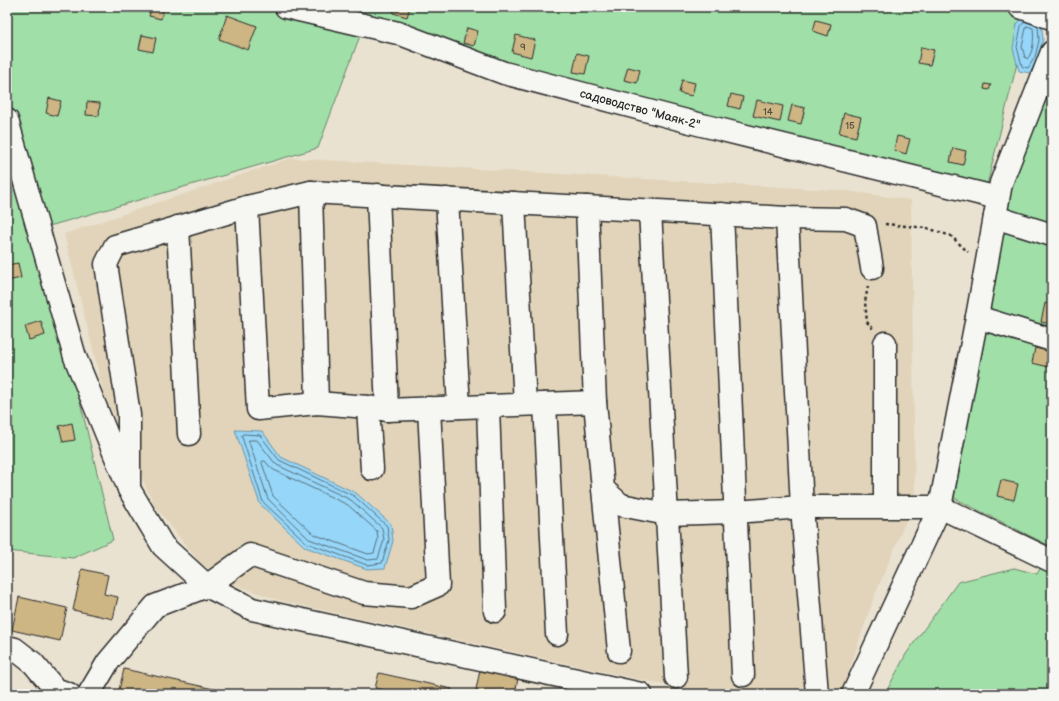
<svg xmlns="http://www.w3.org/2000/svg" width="1059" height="701" font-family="'Balsamiq Sans',sans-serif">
  <rect width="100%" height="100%" fill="#eae2d1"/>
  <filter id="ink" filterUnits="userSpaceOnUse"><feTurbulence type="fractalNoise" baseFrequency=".025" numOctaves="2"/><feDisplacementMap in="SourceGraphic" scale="8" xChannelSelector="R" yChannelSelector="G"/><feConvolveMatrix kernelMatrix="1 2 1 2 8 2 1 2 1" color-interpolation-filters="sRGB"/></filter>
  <g filter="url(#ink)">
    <!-- built -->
    <polygon fill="#e1d4ba" points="291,158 848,191 911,200 915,499 873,600 841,694 706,694 281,601 230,583 199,562 154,505 104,394 64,234"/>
    <!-- green -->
    <g fill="#a0dfa7" stroke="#668569">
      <polygon points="7,7 1031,7 984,197 361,33 318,148 39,229 113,540 73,558 7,551"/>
      <polygon points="1052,84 1052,547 954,498 1010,180"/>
      <polygon points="1052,548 1052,694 885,694 906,654 958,582 1014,568 1037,574"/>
    </g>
    <!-- water -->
    <g fill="#96d6f8" stroke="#6b92a6">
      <polygon points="1025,15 1041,21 1043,39 1038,59 1030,73 1019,71 1013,48 1017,24"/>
      <polygon points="235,430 262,431 281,457 356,493 391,524 393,541 385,568 367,569 305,547 260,504"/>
    </g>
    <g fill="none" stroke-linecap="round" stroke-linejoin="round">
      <!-- shore -->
      <g stroke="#566f7d" stroke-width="1">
        <polyline points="1025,21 1021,26 1017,47 1022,66 1023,67 1028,68 1035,57 1039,40 1038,26"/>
        <path d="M1027 26 1033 28C1034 38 1034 52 1027 59L1025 57 1022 47 1026 28Z"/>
        <polygon points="244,434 260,435 279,460 354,496 387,526 389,540 382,563 367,565 307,543 263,502 242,437 242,435"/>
        <polygon points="249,440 257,440 274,462 277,465 351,500 382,528 384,540 378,559 368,560 309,539 268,499 249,442"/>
        <polygon points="263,461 265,461 270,467 274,470 348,505 377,531 378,539 374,553 368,554 313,534 273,496 262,463"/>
      </g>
    </g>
    <!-- building -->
    <g fill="#cdb584" stroke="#2b2b2b">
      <polygon points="152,7 164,7 161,19 149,16"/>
      <polygon points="395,7 410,7 407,17 393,13"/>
      <polygon points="227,15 257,26 248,50 219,39"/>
      <polygon points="816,20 831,24 828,36 813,31"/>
      <polygon points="467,28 478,31 474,46 463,43"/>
      <polygon points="142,35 156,38 153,52 139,49"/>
      <polygon points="516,35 535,40 531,57 512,52"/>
      <polygon points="921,47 934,50 930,65 918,63"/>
      <polygon points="577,53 589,56 585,74 573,72"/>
      <polygon points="628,67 640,70 637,83 624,80"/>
      <polygon points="682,80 695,83 692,96 679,93"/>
      <polygon points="985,84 991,85 989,90 984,89"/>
      <polygon points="731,94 743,97 740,109 728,106"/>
      <polygon points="49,98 61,101 57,116 46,113"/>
      <polygon points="757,100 783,106 780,122 753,116"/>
      <polygon points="87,102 100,103 99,116 86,115"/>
      <polygon points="792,105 805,108 801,124 788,121"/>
      <polygon points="844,113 861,117 856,137 839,133"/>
      <polygon points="897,136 910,139 906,154 894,150"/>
      <polygon points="953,148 966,151 963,165 950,162"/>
      <polygon points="18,263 21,278 7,281 7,265"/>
      <polygon points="1045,303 1052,305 1052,324 1041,322"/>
      <polygon points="41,321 45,335 29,340 25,326"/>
      <polygon points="1035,348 1052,352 1049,367 1032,363"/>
      <polygon points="72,423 75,440 63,442 59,426"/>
      <polygon points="1001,480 1018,484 1014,500 997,496"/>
      <polygon points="82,569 108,575 104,594 118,597 113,619 73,610"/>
      <polygon points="19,597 67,608 60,641 12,630"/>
      <polygon points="124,669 236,694 118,694"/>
      <polygon points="480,670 518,678 515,694 475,694"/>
      <polygon points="379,673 452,689 451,694 402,694 375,688"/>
    </g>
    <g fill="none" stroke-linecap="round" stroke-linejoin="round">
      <defs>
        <g id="minor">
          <polyline points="286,7 398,33 504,73 698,124 998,198"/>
          <polyline points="1020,7 1051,18"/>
          <polyline points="7,120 75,357 129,489 163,546 207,586 252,609 641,694"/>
          <polyline points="311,192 317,403"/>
          <polyline points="378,195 387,410"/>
          <polyline points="447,199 459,407"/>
          <polyline points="514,203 525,404"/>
          <polyline points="247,207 258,409 317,403 368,407 387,410 595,402"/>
          <polyline points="587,207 595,402 603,489 621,505 667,514 735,512 802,507 940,507 1052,561"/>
          <polyline points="650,211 676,677"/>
          <polyline points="722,214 743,675"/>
          <polyline points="995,217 1052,235"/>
          <polyline points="787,218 802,507 817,694"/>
          <polyline points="178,227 189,434"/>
          <polyline points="977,317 1052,340"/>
          <polyline points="545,404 557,634"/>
          <polyline points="488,406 495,611"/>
          <polyline points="368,407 372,469"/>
          <polyline points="129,489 129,415 106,264 115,246 247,207 311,192 787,218 846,219 865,226 872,268"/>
          <polyline points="603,489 619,651"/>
          <polyline points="885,507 885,343"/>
          <polyline points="7,647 15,649 33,663 55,689 69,694"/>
          <polyline points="89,694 108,662 155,606 207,586 250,555 364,593 411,597 438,585 429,408"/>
          <polyline points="853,694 940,507 977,317 1001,183 1052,52"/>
        </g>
      </defs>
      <!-- minor casing -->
      <use href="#minor" stroke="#2b2b2b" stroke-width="25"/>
      <!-- path -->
      <g stroke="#2b2b2b" stroke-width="2.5" stroke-dasharray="3 3" stroke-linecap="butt">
        <polyline points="885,224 927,228 951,236 968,252"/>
        <polyline points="868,286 865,302 867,322 873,329"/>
      </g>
      <!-- minor -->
      <use href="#minor" stroke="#f6f6f2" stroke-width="22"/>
    </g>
  </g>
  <g text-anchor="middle" stroke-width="3" stroke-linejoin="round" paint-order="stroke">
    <!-- number labels -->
    <g font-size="10" fill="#544e41">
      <text x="523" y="50">9</text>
      <text x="768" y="115">14</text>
      <text x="850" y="129">15</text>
    </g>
    <!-- street labels -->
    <g font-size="12" fill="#2b2b2b" stroke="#f6f6f2">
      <text transform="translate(640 109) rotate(15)" y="4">садоводство "Маяк-2"</text>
    </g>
  </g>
  <!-- margin -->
  <rect width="1059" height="701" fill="none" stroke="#f6f6f2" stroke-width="24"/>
  <rect x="12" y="12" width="1035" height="677" fill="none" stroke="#2b2b2b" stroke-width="1.5" filter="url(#ink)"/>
</svg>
